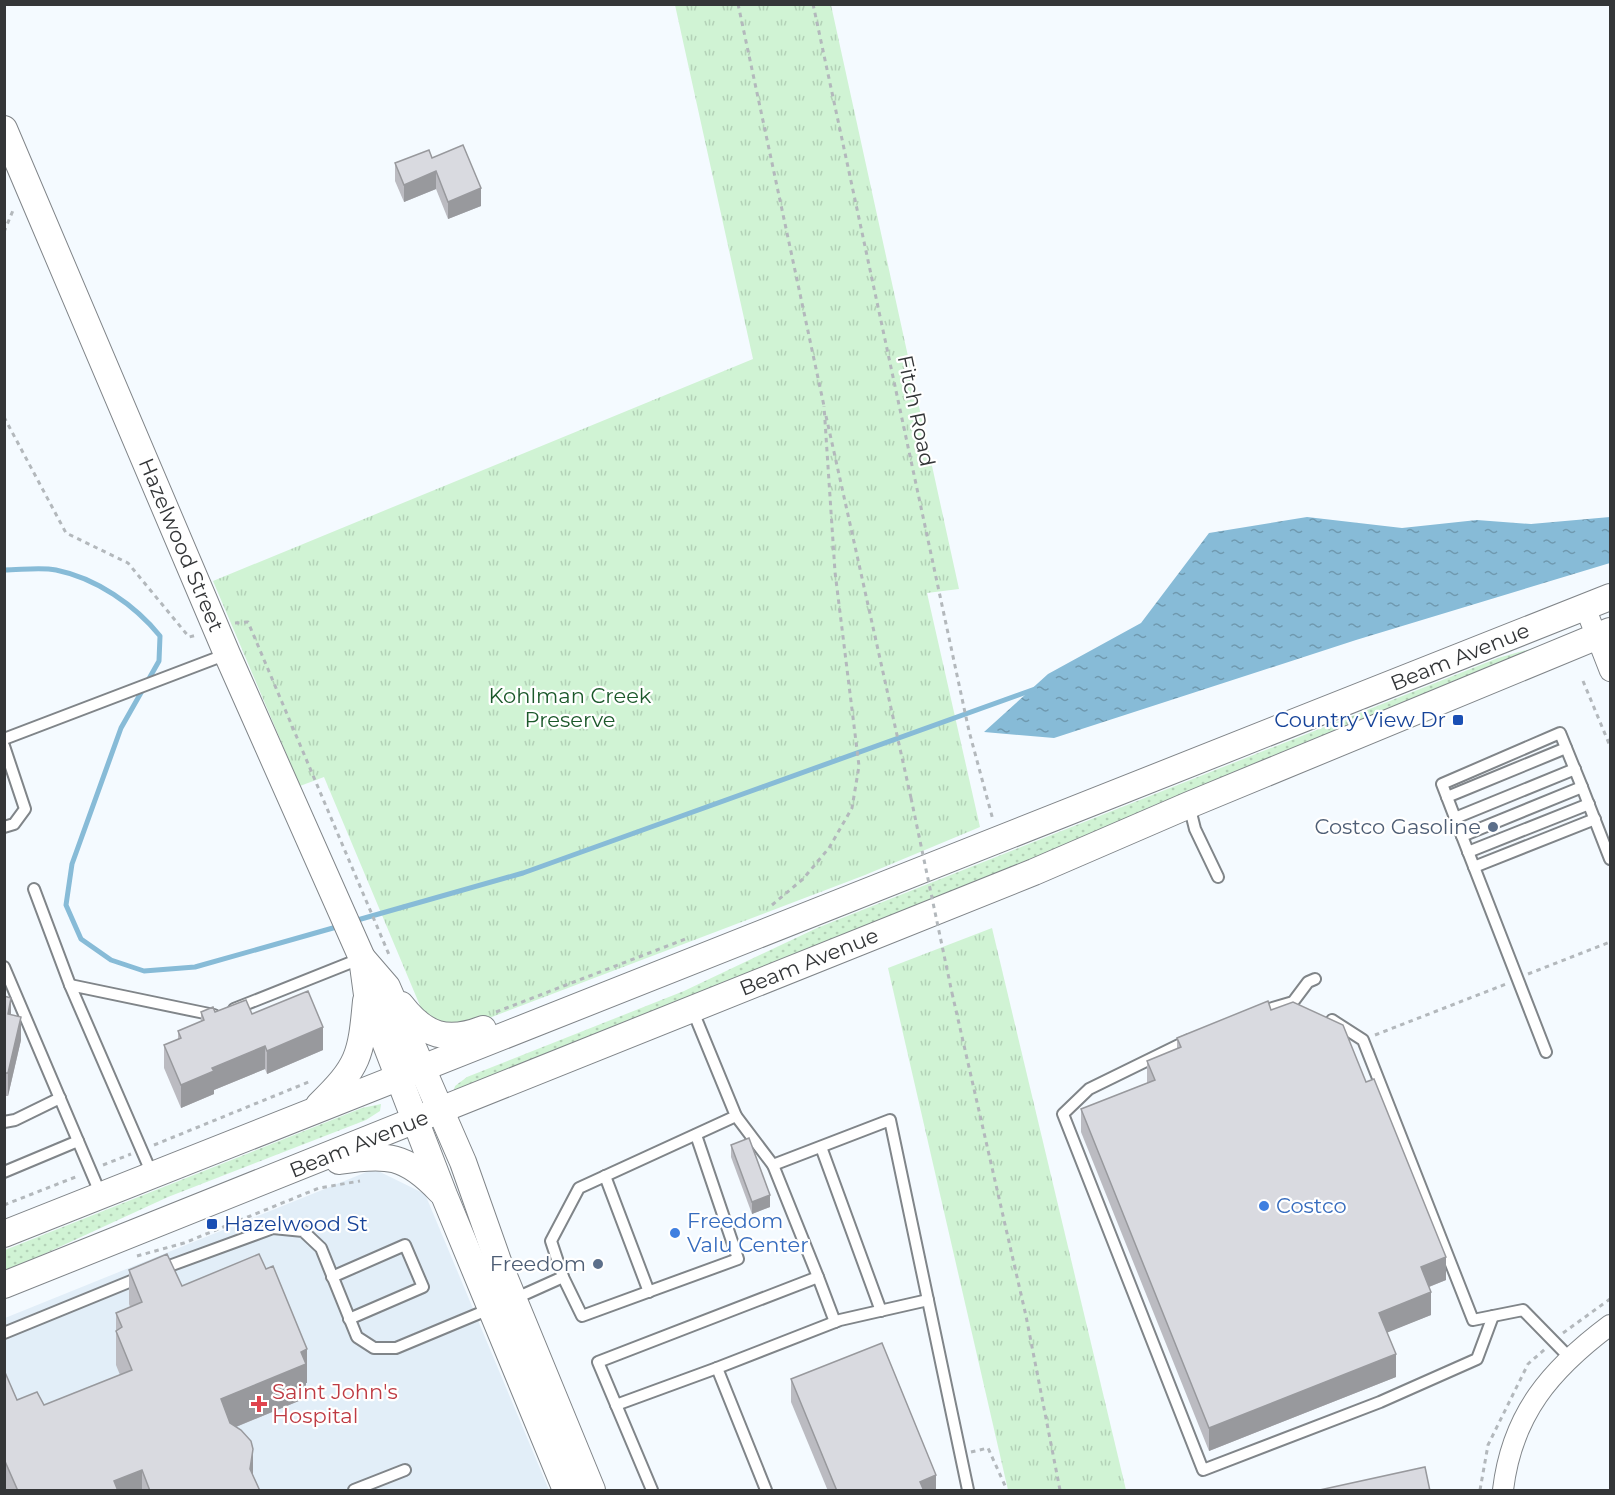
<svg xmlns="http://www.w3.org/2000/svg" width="1615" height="1495" font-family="Montserrat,sans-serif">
  <defs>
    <pattern id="grass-dots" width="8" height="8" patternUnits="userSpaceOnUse" patternTransform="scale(1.5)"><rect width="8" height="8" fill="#d0f3d4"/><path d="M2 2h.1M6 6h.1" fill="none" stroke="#b3d1b7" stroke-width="1.8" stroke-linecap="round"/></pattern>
    <pattern id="park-tufts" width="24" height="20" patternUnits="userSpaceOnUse" patternTransform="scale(1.5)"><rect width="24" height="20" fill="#d0f3d4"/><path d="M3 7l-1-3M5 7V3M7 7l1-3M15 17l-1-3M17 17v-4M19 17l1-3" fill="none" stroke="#b3d1b7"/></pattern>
    <pattern id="water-ripples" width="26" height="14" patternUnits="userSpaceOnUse" patternTransform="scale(1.5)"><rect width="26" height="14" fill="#87bbd7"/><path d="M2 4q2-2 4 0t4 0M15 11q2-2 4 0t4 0" fill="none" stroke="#6f99af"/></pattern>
  </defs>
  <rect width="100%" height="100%" fill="#f4faff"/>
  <!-- built -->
  <polygon fill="#e2eef8" points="374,1169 425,1194 549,1490 5,1490 5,1318"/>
  <!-- grass -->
  <g fill="url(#grass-dots)">
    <polygon points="1537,647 1540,652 1152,806 1057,853 466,1089 454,1090 455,1086 467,1077 684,991 817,928 1498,658"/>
    <polygon points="381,1104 380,1111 366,1120 168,1197 5,1272 5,1250 362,1108"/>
  </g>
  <!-- park -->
  <g fill="url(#park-tufts)">
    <polygon points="675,5 831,5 959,589 927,593 980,827 865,875 434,1039 324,777 300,786 213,581 753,359"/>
    <polygon points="992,928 1126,1490 1008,1490 888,968"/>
  </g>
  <!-- water -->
  <polygon fill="url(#water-ripples)" points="1307,517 1402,528 1477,520 1531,524 1610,517 1610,563 1356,640 1054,738 984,732 1048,674 1141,623 1209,533"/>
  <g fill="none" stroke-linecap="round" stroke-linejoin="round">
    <!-- stream -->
    <g stroke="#87bbd7" stroke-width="5">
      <path d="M4 570C21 570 40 567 56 570 96 578 135 605 160 636L159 661 121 728 72 864 66 905 81 939 111 960 144 971 195 967 340 926"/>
      <polyline points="354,921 523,873 1035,689"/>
    </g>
    <defs>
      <g id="service">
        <polyline points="4,739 227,654"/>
        <polyline points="4,746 25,809 14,824 4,827"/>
        <polyline points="1447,797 1566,748"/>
        <polyline points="1189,805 1195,829 1218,877"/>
        <polyline points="1455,818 1575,769"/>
        <polyline points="1462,836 1442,784 1560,733 1582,787"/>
        <polyline points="1468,852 1589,804"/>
        <polyline points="1474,867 1595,819"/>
        <polyline points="34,889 70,985"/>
        <polyline points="4,967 101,1195"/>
        <polyline points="234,1009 362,958"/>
        <polyline points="1259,1012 1293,1002 1308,982 1315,979"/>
        <polyline points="1332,1020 1363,1040 1473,1320 1523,1310 1570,1358"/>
        <polyline points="1189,1040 1089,1089 1063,1114 1203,1470 1380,1402 1477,1359 1493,1316"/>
        <polyline points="1546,1052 1462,836 1582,787 1610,859"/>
        <polyline points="736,1116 773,1165"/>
        <polyline points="4,1122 15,1120 60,1098"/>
        <polyline points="821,1147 881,1311"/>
        <polyline points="4,1172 78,1141"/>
        <polyline points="152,1174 70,985 214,1015"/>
        <polyline points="605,1176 649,1292"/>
        <polyline points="161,1269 273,1228 303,1231 321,1248 357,1337 374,1348 396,1348 492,1308"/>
        <polyline points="332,1277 405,1245 423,1287 349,1319"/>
        <polyline points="563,1277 582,1316 738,1259 696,1135"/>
        <polyline points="818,1277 835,1322"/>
        <polyline points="514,1299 563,1277 551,1241 579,1188 736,1116 692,1009"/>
        <polyline points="4,1333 141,1277"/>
        <polyline points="616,1405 717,1368"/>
        <polyline points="354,1490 405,1470"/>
        <polyline points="652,1490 598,1362 818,1277 773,1165 890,1120 968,1490"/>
        <polyline points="766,1490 717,1368 840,1320 928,1300"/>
      </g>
      <g id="minor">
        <polyline points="1585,607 1610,671"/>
        <path d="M1503 1490C1512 1414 1551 1369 1610 1325"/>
      </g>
      <g id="tertiary">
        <polyline points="4,129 227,654 362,958 387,987 422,1068 463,1162 499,1264 592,1490"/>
        <polyline points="362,958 367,995 444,1195 566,1490"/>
        <path d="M401 1005C425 1036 447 1043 483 1029"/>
        <path d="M319 1105C359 1066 361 1056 366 1001"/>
        <path d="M339 1161C387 1153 406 1155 440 1191"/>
        <polyline points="4,1234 1610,597"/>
        <polyline points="4,1285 1034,872 1189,805 1610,631"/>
      </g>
    </defs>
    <!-- service casing -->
    <use href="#service" stroke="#808589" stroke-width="14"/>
    <!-- minor casing -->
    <use href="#minor" stroke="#808589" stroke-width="22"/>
    <!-- tertiary casing -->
    <use href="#tertiary" stroke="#808589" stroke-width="28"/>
    <!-- path -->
    <g stroke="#b3b8bc" stroke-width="3" stroke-dasharray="4.5 4.5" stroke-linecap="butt">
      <polyline points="738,4 824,406"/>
      <polyline points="813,4 969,731 993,820"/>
      <polyline points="4,232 14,208"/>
      <polyline points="826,416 911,798"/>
      <polyline points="4,417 66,533 128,563 189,637 197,635"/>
      <polyline points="235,623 248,622 390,957"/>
      <polyline points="1583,681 1610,746"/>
      <polyline points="772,905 803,879 829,848 852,808 859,766 835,572 824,406"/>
      <polyline points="1528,974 1610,942"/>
      <polyline points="952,993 1026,1316 1060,1490"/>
      <polyline points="496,1012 688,938"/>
      <polyline points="1375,1035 1506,984"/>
      <polyline points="154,1145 311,1081"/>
      <polyline points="103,1165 131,1154"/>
      <polyline points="4,1205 78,1176"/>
      <polyline points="137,1256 184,1243 319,1188 360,1181"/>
      <polyline points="1563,1333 1610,1299"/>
      <polyline points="971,1452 988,1448 1007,1490"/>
      <polyline points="1480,1490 1488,1445 1528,1364 1545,1349"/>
    </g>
    <!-- service -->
    <use href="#service" stroke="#fff" stroke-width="10"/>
    <!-- minor -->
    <use href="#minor" stroke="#fff" stroke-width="20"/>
    <!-- tertiary -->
    <use href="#tertiary" stroke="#fff" stroke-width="26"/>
    <!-- path-bridge -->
    <polyline stroke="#b3b8bc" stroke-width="3" stroke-dasharray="4.5 4.5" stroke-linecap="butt" points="911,798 952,993"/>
  </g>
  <!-- wall -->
  <g fill="#bbbbc1">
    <polygon points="432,158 481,206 448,219 436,189 404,202 395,181 395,163"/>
    <polygon points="4,996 21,1040 8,1096 4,1096"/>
    <polygon points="1271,1010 1446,1280 1429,1287 1431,1315 1387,1332 1396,1377 1209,1451 1081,1132 1081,1109 1147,1083 1147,1061 1177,1049 1177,1038"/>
    <polygon points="201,1012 252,1014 323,1050 267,1074 265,1069 214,1090 214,1094 181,1108 164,1068 164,1045 178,1039 178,1031 201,1022"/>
    <polygon points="731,1145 770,1207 752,1214 731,1157"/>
    <polygon points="129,1270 182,1286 307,1383 306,1383 306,1398 236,1427 253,1475 260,1491 4,1491 4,1370 17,1400 44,1405 120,1375 116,1365 116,1313 130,1307 129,1304"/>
    <polygon points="791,1379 936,1491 828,1491 791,1402"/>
  </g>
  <!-- shaded-wall -->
  <g fill="#98999d">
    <polygon points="436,171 436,189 404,202 404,185"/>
    <polygon points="481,188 481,206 448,219 448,202"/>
    <polygon points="11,998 11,1021 8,1014"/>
    <polygon points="21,1017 21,1040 8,1096 8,1073"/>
    <polygon points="323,1027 323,1050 267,1074 267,1051"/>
    <polygon points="265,1046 265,1069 214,1090 214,1094 181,1108 181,1085 212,1068"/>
    <polygon points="770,1195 770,1207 752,1214 752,1202"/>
    <polygon points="1446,1257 1446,1280 1421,1290 1421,1267"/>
    <polygon points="1431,1292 1431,1315 1379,1336 1379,1313"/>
    <polygon points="307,1349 307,1383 306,1383 306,1398 221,1433 221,1399 301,1352"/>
    <polygon points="1396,1354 1396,1377 1209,1451 1209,1428"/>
    <polygon points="253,1449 253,1482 250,1469"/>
    <polygon points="142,1470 142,1491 114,1491 114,1481"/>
    <polygon points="936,1475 936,1491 920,1491 920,1482"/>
  </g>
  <!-- building -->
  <g fill="#d9dae0" stroke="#98999d" stroke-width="1.5">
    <polygon points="463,145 481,188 448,202 436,171 404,185 395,163 429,150 432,158"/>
    <polygon points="308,991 323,1027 267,1051 265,1046 212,1068 214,1071 181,1085 164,1045 181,1038 178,1031 204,1020 201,1012 213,1007 215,1012 246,1000 252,1014"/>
    <polygon points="4,996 11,998 8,1014 21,1017 8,1073 4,1073"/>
    <polygon points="1268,1001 1271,1010 1293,1002 1343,1025 1366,1082 1374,1079 1446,1257 1421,1267 1431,1292 1379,1313 1396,1354 1209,1428 1081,1109 1155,1080 1147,1061 1181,1047 1177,1038"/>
    <polygon points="749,1138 770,1195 752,1202 731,1145"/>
    <polygon points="167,1254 182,1286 259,1254 266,1269 273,1266 307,1349 301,1352 306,1364 221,1399 230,1423 241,1430 251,1441 253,1449 250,1469 260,1491 150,1491 142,1470 114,1481 118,1491 18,1491 4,1459 4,1370 17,1400 37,1392 44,1405 132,1370 116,1331 122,1327 116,1313 142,1302 129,1270"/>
    <polygon points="882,1343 936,1475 920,1482 924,1491 837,1491 791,1379"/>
    <polygon points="1425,1467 1430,1491 1315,1491"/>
  </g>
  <!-- markers -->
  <g fill="#1a4fb4" stroke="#fff" stroke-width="2">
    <rect x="1452" y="714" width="12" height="12" rx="3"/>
    <rect x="206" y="1218" width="12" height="12" rx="3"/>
  </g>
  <g fill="#5c6f8a" stroke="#fff" stroke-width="2">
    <circle cx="1493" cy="827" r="6"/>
    <circle cx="598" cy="1264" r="6"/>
  </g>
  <g fill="#3f7fe0" stroke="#fff" stroke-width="2">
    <circle cx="1264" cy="1206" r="6"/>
    <circle cx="675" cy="1233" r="6"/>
  </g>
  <path fill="#e0444e" stroke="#fff" stroke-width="2" d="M256 1395h6v6h6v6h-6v6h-6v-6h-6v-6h6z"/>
  <g text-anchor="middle" stroke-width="4.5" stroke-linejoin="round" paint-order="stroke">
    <!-- street labels -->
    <g font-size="21" fill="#343638" stroke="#fff">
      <text transform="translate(916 411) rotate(78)" y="7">Fitch Road</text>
      <text transform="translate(181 545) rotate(67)" y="7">Hazelwood Street</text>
      <text transform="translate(1460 657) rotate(-22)" y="7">Beam Avenue</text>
      <text transform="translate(809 962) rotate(-22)" y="7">Beam Avenue</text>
      <text transform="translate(359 1144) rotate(-22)" y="7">Beam Avenue</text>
    </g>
    <!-- park labels -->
    <g font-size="21" fill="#1c592b" stroke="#fff">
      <text x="570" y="703">Kohlman Creek<tspan x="570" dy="24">Preserve</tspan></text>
    </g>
    <!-- transit labels -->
    <g font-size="21" fill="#164399" stroke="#fff" text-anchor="end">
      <text x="1446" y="727">Country View Dr</text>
      <text x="224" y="1231" text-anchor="start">Hazelwood St</text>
    </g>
    <!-- service labels -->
    <g font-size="21" fill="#4e5e75" stroke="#fff" text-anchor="end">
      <text x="1481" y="834">Costco Gasoline</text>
      <text x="586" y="1271">Freedom</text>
    </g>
    <!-- shop labels -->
    <g font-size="21" fill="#366cbe" stroke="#fff" text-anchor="start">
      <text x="1276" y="1213">Costco</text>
      <text x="687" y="1228">Freedom<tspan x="687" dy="24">Valu Center</tspan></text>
    </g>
    <!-- health labels -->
    <g font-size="21" fill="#be3a42" stroke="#fff" text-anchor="start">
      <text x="272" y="1399">Saint John's<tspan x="272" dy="24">Hospital</tspan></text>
    </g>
  </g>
  <!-- border -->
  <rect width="1615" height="1495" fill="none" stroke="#343638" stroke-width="12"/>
</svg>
